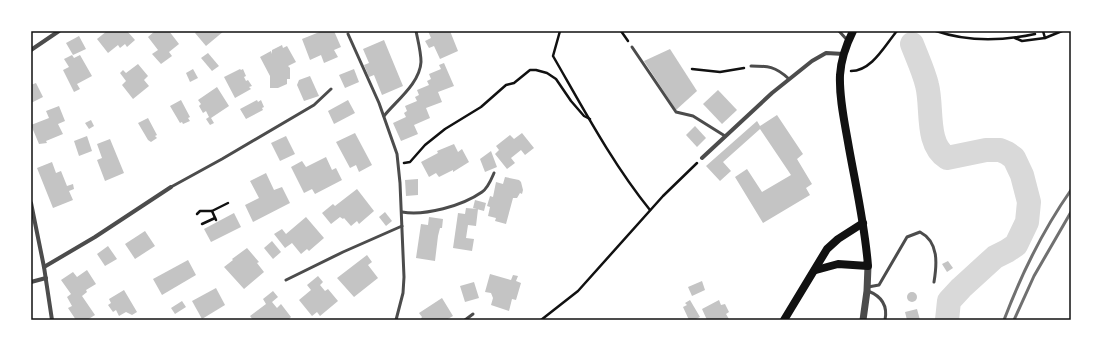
<svg xmlns="http://www.w3.org/2000/svg" width="1102" height="351" font-family="'Titillium Web',sans-serif">
  <rect width="100%" height="100%" fill="#fff"/>
  <g fill="none" stroke-linecap="round" stroke-linejoin="round">
    <!-- river -->
    <path stroke="#d9d9d9" stroke-width="24" d="M912 44C917 57 924 72 927 85 933 108 925 144 947 158L986 150H1000L1007 153 1014 158 1022 175 1029 202 1027 222 1016 245 1007 251 995 257 961 288 949 301 947 320"/>
  </g>
  <!-- building -->
  <g fill="#c4c4c4">
    <polygon points="107,31 127,31 135,40 127,47 125,44 120,48 118,45 108,53 97,39"/>
    <polygon points="155,31 169,31 179,44 169,52 172,56 161,64 152,54 158,50 148,37"/>
    <polygon points="197,31 224,31 206,46 195,33"/>
    <polygon points="322,31 334,31 341,47 334,50 338,57 324,63 321,55 310,60 302,39"/>
    <polygon points="428,31 450,31 458,51 440,59 434,46 429,48 425,41 431,38"/>
    <polygon points="79,36 86,49 73,55 66,43"/>
    <polygon points="384,40 403,86 382,95 374,75 369,77 364,65 369,63 363,49"/>
    <polygon points="282,45 283,48 287,46 296,62 288,66 290,68 290,79 287,79 287,84 278,88 270,88 270,76 260,57 271,51 272,54 272,50"/>
    <polygon points="670,49 697,91 676,110 644,61"/>
    <polygon points="208,53 219,66 212,71 201,58"/>
    <polygon points="72,55 74,58 80,55 92,76 77,84 80,89 74,92 63,70 69,67 64,59"/>
    <polygon points="444,63 454,86 438,92 442,102 426,108 430,118 414,125 418,134 401,141 393,123 406,117 404,113 407,111 405,106 417,101 415,97 419,95 417,90 429,85 427,81 431,79 429,74 441,69 439,65"/>
    <polygon points="138,64 148,76 144,80 149,86 133,99 122,85 126,81 120,73 123,70 126,73"/>
    <polygon points="193,69 198,78 190,82 186,73"/>
    <polygon points="240,69 241,70 243,69 246,76 244,77 246,81 248,80 252,86 249,87 251,89 235,98 224,77"/>
    <polygon points="354,69 359,82 345,88 339,75"/>
    <polygon points="310,76 319,96 304,101 297,85 299,80"/>
    <polygon points="36,83 43,97 31,103 31,85"/>
    <polygon points="217,87 229,106 211,118 214,123 210,125 206,119 209,117 206,111 203,113 199,106 201,104 198,100"/>
    <polygon points="718,90 737,110 722,124 703,104"/>
    <polygon points="181,100 190,117 188,118 190,121 183,124 182,122 180,123 170,106"/>
    <polygon points="257,100 258,102 261,100 264,107 262,108 263,110 246,119 240,109"/>
    <polygon points="348,100 355,113 334,124 328,111"/>
    <polygon points="59,106 65,121 58,124 63,134 46,141 47,143 39,144 31,125 49,118 46,111"/>
    <polygon points="777,115 803,154 797,159 812,184 806,188 810,195 763,223 735,177 747,169 762,192 791,175 760,129 723,162 731,171 720,181 706,166 757,121 760,126"/>
    <polygon points="148,118 157,135 155,136 157,138 151,142 148,140 138,123"/>
    <polygon points="91,120 94,126 89,129 85,123"/>
    <polygon points="695,126 706,138 697,147 686,135"/>
    <polygon points="355,133 372,165 359,172 356,165 350,168 336,142"/>
    <polygon points="522,133 534,148 525,155 521,150 511,158 515,163 507,169 495,154 499,150 496,146 510,135 514,139"/>
    <polygon points="87,136 92,151 79,156 74,141"/>
    <polygon points="286,136 295,154 280,161 271,143"/>
    <polygon points="110,139 124,173 105,181 97,160 102,158 97,144"/>
    <polygon points="454,144 458,152 462,149 469,162 453,172 453,170 439,177 436,173 429,177 421,162 438,153 437,151"/>
    <polygon points="491,151 497,167 485,172 480,159"/>
    <polygon points="326,157 332,170 336,168 342,180 315,194 312,189 304,193 291,167 302,161 306,167"/>
    <polygon points="52,162 56,173 61,171 67,186 73,184 74,189 69,191 73,200 53,208 37,168"/>
    <polygon points="266,173 274,190 282,187 290,203 253,222 245,205 259,198 250,181"/>
    <polygon points="505,177 519,180 521,182 523,190 522,194 520,193 517,198 513,198 506,224 495,221 496,218 488,216 490,207 487,206 490,196 493,197 496,182 503,184"/>
    <polygon points="418,179 418,195 406,196 405,180"/>
    <polygon points="357,189 374,211 359,224 357,221 351,226 344,218 343,219 340,217 331,224 322,213 333,204 335,206"/>
    <polygon points="475,200 486,203 484,211 473,208"/>
    <polygon points="466,208 478,209 476,226 468,225 466,238 474,239 472,251 453,248 458,213 465,214"/>
    <polygon points="385,212 392,221 386,226 379,217"/>
    <polygon points="234,213 241,227 211,242 204,229"/>
    <polygon points="306,217 324,238 309,251 307,249 301,254 292,243 285,248 274,234 282,229 286,234"/>
    <polygon points="429,217 443,219 442,228 440,228 438,236 435,261 416,258 421,224 428,225"/>
    <polygon points="145,231 155,246 135,259 125,244"/>
    <polygon points="272,241 281,252 273,259 264,248"/>
    <polygon points="108,246 117,259 105,266 97,254"/>
    <polygon points="247,248 259,262 257,263 264,272 244,289 224,267 233,260 232,259"/>
    <polygon points="367,255 372,262 368,265 378,278 354,297 337,278"/>
    <polygon points="188,260 196,275 162,295 153,279"/>
    <polygon points="948,261 953,268 947,272 942,264"/>
    <polygon points="87,270 96,284 86,290 87,292 82,296 95,315 87,320 76,320 68,308 72,306 67,297 71,294 61,280 73,272 77,277"/>
    <polygon points="490,274 511,280 513,275 518,276 516,281 521,283 516,300 512,299 509,311 491,305 493,298 491,293 485,292"/>
    <polygon points="318,276 323,282 320,285 325,291 328,289 338,301 320,316 317,312 312,316 299,300 311,290 307,285"/>
    <polygon points="702,281 705,290 692,296 688,287"/>
    <polygon points="474,282 479,298 465,302 460,286"/>
    <polygon points="216,288 225,305 202,319 192,301"/>
    <polygon points="124,290 137,312 132,315 126,312 119,316 116,310 113,312 108,305 111,303 109,299"/>
    <polygon points="273,291 278,297 272,302 277,308 281,304 291,317 288,320 253,320 250,316 266,304 263,299"/>
    <circle cx="912" cy="297" r="5"/>
    <polygon points="442,298 453,316 446,320 420,320 422,317 419,313"/>
    <polygon points="690,300 700,317 694,320 689,320 683,307 687,305 685,303"/>
    <polygon points="719,300 721,305 725,304 729,312 726,314 729,319 707,320 702,309"/>
    <polygon points="182,301 186,307 175,314 171,308"/>
    <polygon points="917,309 920,320 907,320 905,312"/>
  </g>
  <g fill="none" stroke-linecap="round" stroke-linejoin="round">
    <!-- path -->
    <g stroke="#111" stroke-width="2.5">
      <path d="M560 31 553 56C583 108 612 163 650 210"/>
      <polyline points="621,31 628,41"/>
      <path d="M936 31C968 42 1002 41 1035 34"/>
      <polyline points="1043,31 1045,38 1062,31"/>
      <polyline points="1015,38 1022,41 1045,38"/>
      <polyline points="692,69 720,72 744,68"/>
      <path d="M851 71C872 71 885 45 897 31"/>
      <polyline points="404,163 410,162 425,145 445,129 481,107 506,85 514,83 530,70 536,70 547,73 556,79 571,101 584,116 590,119"/>
      <polyline points="212,211 216,220"/>
      <polyline points="197,214 200,211 212,211 228,203"/>
      <polyline points="202,224 215,218"/>
      <polyline points="541,320 578,291 663,196 697,163"/>
    </g>
    <!-- service -->
    <g stroke="#4c4c4c" stroke-width="3">
      <polyline points="839,31 848,41"/>
      <polyline points="348,34 379,103 397,154 400,183 404,277 403,293 396,320"/>
      <polyline points="632,47 676,112 693,116 725,136"/>
      <path d="M751 66C768 66 775 66 789 79"/>
      <path d="M384 116C396 101 420 83 421 62 421 52 418 41 416 31"/>
      <polyline points="171,187 222,159 314,105 331,89"/>
      <path d="M402 212C425 216 462 206 482 192 488 188 491 180 494 173"/>
      <polyline points="286,280 343,252 402,226"/>
      <path d="M868 287 879 285 907 237 920 232C939 242 937 264 934 282"/>
      <path d="M868 291C881 296 888 305 885 320"/>
      <polyline points="465,320 473,314"/>
    </g>
    <!-- minor -->
    <g stroke="#4c4c4c" stroke-width="4">
      <polyline points="31,50 59,31"/>
      <polyline points="702,158 772,93 812,61 826,53 844,54"/>
      <polyline points="31,203 44,267 52,320"/>
      <polyline points="44,267 95,237 171,187"/>
      <polyline points="31,282 46,278"/>
    </g>
    <!-- tertiary -->
    <polyline stroke="#4c4c4c" stroke-width="7" points="863,320 867,291 868,266"/>
    <!-- secondary -->
    <g stroke="#111" stroke-width="8">
      <path d="M816 270 838 264 868 266C865 226 856 187 849 148 845 124 839 99 840 75 841 59 846 45 853 31"/>
      <polyline points="784,320 827,249 838,239 863,223"/>
    </g>
    <!-- rail -->
    <g stroke="#707070" stroke-width="3">
      <path d="M1004 320C1021 275 1043 230 1071 190"/>
      <polyline points="1014,320 1034,276 1071,212"/>
    </g>
  </g>
  <!-- border -->
  <rect width="1102" height="351" fill="none" stroke="#ffffff" stroke-width="64"/>
  <rect x="32" y="32" width="1038" height="287" fill="none" stroke="#111" stroke-width="1.5"/>
</svg>
